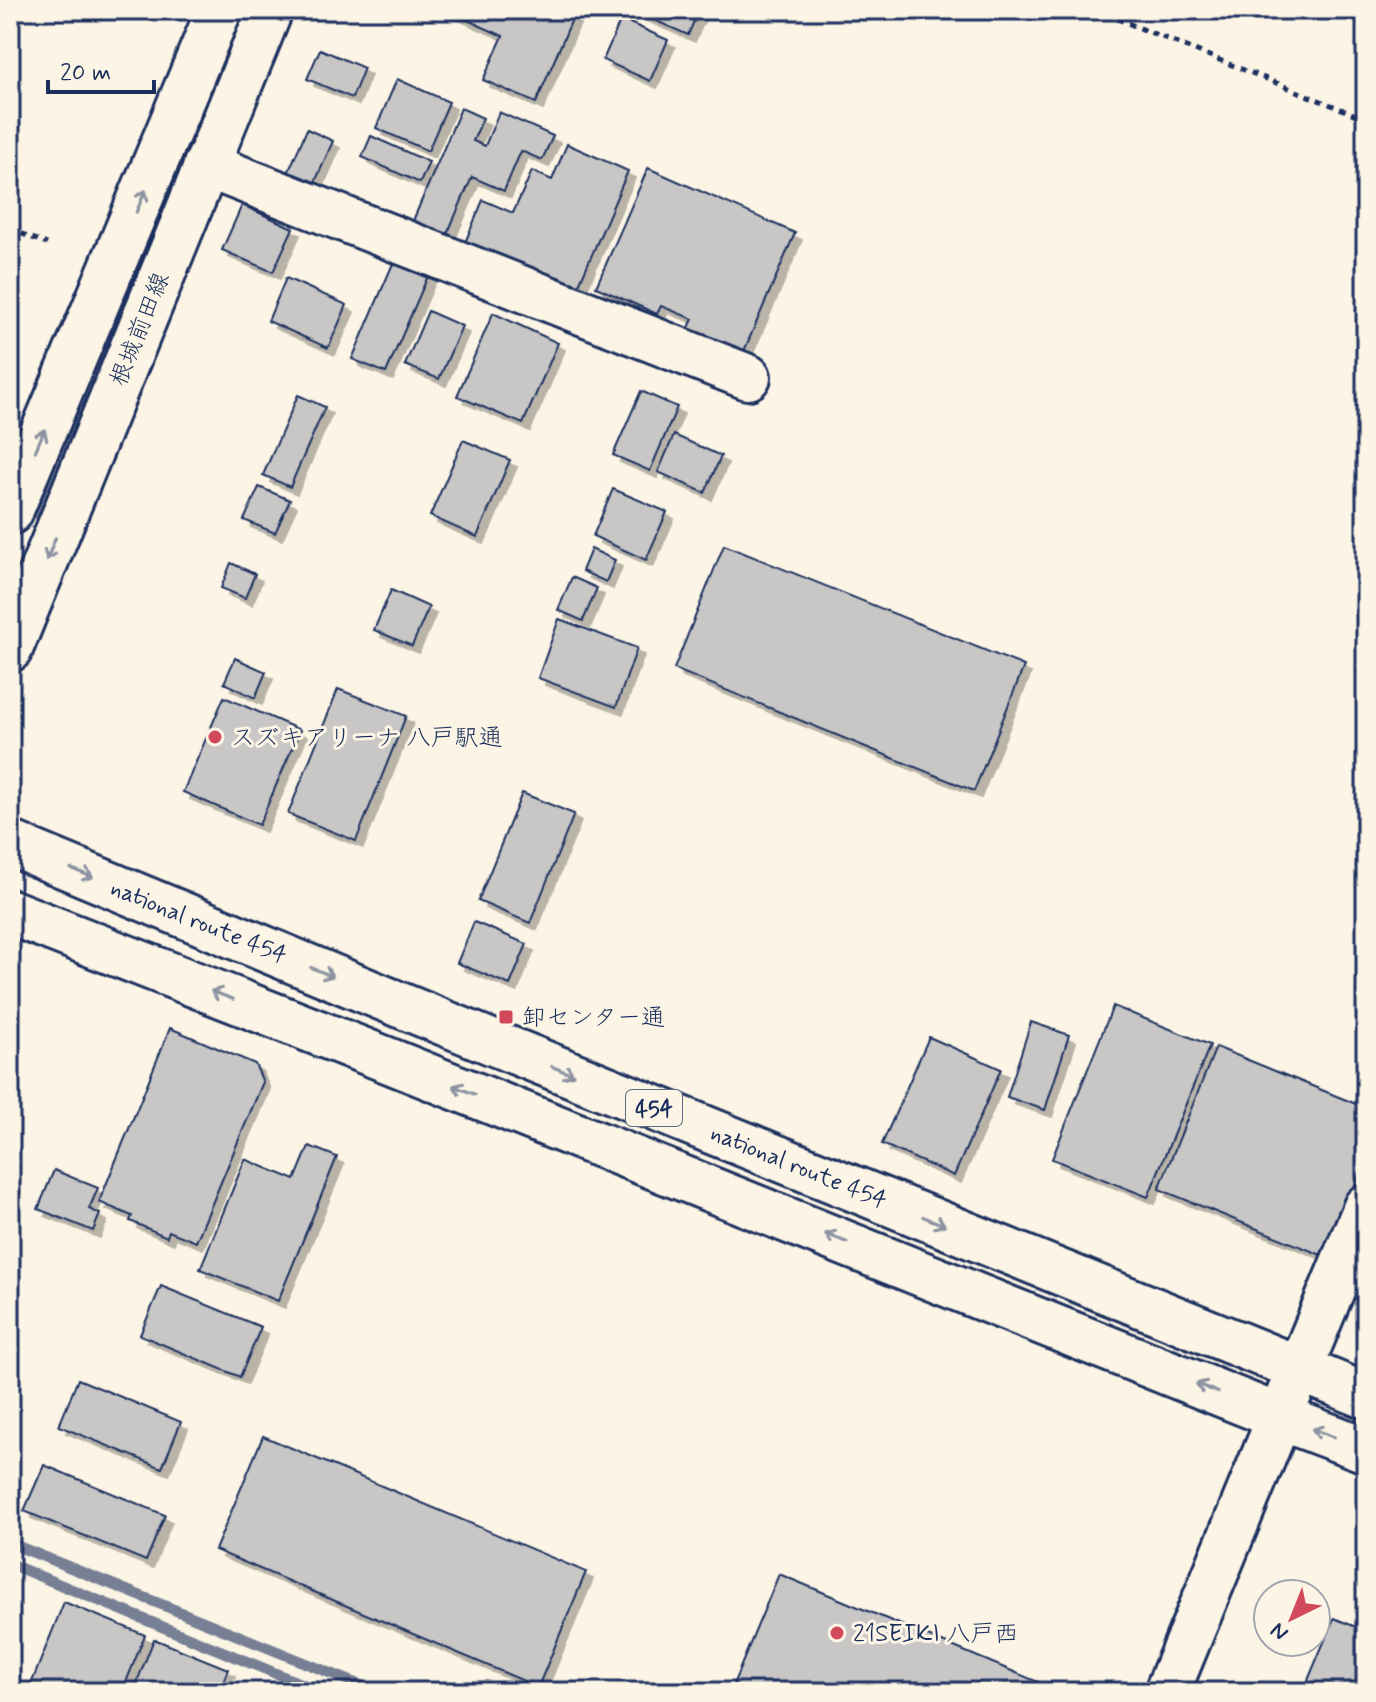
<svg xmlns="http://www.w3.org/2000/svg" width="1376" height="1702" font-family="Mynerve,'Klee One',sans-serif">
  <defs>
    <filter id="shadow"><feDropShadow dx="7" dy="7" stdDeviation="0" flood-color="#0004"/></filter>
  </defs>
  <rect width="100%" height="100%" fill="#fcf5e5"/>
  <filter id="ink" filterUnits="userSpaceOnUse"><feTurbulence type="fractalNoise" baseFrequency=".0125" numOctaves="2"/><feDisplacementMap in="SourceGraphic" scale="16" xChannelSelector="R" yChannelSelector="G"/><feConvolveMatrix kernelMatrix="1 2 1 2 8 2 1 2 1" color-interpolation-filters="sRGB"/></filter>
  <g filter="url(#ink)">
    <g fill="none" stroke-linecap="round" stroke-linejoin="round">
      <!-- stream -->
      <g stroke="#767f94" stroke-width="11">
        <polyline points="40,516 245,10"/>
        <polyline points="10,1543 377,1692"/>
        <polyline points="10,1564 321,1692"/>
      </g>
    </g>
    <!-- building -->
    <g fill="#c8c7c6" stroke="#1b2f5e" stroke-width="2" filter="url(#shadow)">
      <polygon points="445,10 576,10 536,103 483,80 503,36"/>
      <polygon points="631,10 699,10 688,35"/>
      <polygon points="621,19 668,40 650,81 603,60"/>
      <polygon points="320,49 364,68 352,98 307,79"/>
      <polygon points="397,79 449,102 428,151 376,128"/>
      <polygon points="461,108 483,118 473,141 485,146 499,112 553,136 542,160 521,151 504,191 472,177 446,237 412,223"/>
      <polygon points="307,129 333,141 309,196 258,174 263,162 288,173"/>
      <polygon points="371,136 429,162 420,183 362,157"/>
      <polygon points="567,144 628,171 575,294 464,245 483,200 513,213 532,171 552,180"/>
      <polygon points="648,168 795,233 741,358 686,334 693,319 661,306 657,314 596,287"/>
      <polygon points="242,205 293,228 273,272 222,250"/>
      <polygon points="394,261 428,276 386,373 352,359"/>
      <polygon points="286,278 347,305 328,348 268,321"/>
      <polygon points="428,311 462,326 439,379 405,365"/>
      <polygon points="493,313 558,343 523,424 457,396"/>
      <polygon points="641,391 677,407 650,471 613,455"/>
      <polygon points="298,395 325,407 290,487 263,475"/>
      <polygon points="674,435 721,456 705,493 658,472"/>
      <polygon points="463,440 510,460 477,537 430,516"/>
      <polygon points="259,487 290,500 275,533 244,520"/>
      <polygon points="613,489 667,512 646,560 593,536"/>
      <polygon points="724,545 1024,666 974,791 674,669"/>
      <polygon points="591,549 615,560 606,582 582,571"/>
      <polygon points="231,563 255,574 245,598 221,588"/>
      <polygon points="572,577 597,588 583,621 558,610"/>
      <polygon points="391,590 429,607 412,646 374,630"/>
      <polygon points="559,619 637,648 616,707 538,678"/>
      <polygon points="235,658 266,672 255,698 224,683"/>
      <polygon points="338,689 406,716 356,841 288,814"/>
      <polygon points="224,697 300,730 259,825 183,792"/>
      <polygon points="522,793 574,814 530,923 478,901"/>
      <polygon points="474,922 527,944 510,985 457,963"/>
      <polygon points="1113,1006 1210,1045 1148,1197 1052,1159"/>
      <polygon points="1031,1022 1069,1035 1045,1110 1007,1097"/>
      <polygon points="170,1028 255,1064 263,1082 196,1242 169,1231 167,1237 130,1221 132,1216 99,1202"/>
      <polygon points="929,1037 1001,1069 954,1176 882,1144"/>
      <polygon points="1216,1047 1366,1108 1366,1158 1326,1257 1159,1189"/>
      <polygon points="309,1146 337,1157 278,1301 200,1269 245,1159 295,1180"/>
      <polygon points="54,1170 98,1188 89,1209 100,1214 93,1231 38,1209"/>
      <polygon points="161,1286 261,1327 240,1377 140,1335"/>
      <polygon points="78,1379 181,1422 162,1468 59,1426"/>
      <polygon points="263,1436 586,1572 538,1687 215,1550"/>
      <polygon points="44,1465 165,1515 146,1561 24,1511"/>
      <polygon points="779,1574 1062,1692 730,1692"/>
      <polygon points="64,1602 145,1635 122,1692 28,1692"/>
      <polygon points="1366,1603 1366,1692 1303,1692 1334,1618 1356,1627"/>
      <polygon points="154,1639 228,1669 219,1692 133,1692"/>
    </g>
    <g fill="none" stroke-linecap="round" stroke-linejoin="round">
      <defs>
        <g id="minor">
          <polyline points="206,165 748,377"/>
          <polyline points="10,512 219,10"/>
          <polyline points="10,649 270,10"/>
          <polyline points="1167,1692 1366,1207"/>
        </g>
        <g id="highway">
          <polyline points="10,843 405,1007 1366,1396"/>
          <polyline points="10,912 390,1061 1279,1417 1366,1450"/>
        </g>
      </defs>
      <!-- minor casing -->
      <use href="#minor" stroke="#1b2f5e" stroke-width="50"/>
      <!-- highway casing -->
      <use href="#highway" stroke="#1b2f5e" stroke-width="50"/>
      <!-- path -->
      <g stroke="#1b2f5e" stroke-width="5" stroke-dasharray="6 6" stroke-linecap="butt">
        <polyline points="1095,10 1366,119"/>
        <polyline points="10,229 47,244"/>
      </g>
      <!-- minor -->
      <use href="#minor" stroke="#fcf5e5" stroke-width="44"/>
      <!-- highway -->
      <use href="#highway" stroke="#fcf5e5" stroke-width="44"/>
    </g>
    <!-- one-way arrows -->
    <defs><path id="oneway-shaft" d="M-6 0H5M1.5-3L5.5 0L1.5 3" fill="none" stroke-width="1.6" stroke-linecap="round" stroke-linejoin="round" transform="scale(2)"/></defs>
    <g stroke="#8c92a2">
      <use href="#oneway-shaft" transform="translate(141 201) rotate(-67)"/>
      <use href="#oneway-shaft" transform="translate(40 440) rotate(-67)"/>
      <use href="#oneway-shaft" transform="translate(51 549) rotate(112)"/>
      <use href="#oneway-shaft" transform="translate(82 873) rotate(22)"/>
      <use href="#oneway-shaft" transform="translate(322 972) rotate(22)"/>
      <use href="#oneway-shaft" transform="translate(222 995) rotate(-159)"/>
      <use href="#oneway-shaft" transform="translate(563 1071) rotate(22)"/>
      <use href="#oneway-shaft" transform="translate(464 1090) rotate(-158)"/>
      <use href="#oneway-shaft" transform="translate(934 1221) rotate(22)"/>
      <use href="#oneway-shaft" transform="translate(836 1238) rotate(-158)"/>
      <use href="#oneway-shaft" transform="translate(1207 1388) rotate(-158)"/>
      <use href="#oneway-shaft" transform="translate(1323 1433) rotate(-160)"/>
    </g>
  </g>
  <!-- markers -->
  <g fill="#d1495b" stroke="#fcf5e5" stroke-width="3">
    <circle cx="215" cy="737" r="8"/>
    <rect x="498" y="1009" width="16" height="16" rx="4"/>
    <circle cx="837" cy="1633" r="8"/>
  </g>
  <g text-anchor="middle" stroke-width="6" stroke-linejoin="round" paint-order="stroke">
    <!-- shield labels -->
    <rect fill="#fcf5e5" stroke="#5e6a86" stroke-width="2" x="626" y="1090" width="56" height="36" rx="6"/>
    <g font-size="22" font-weight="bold" fill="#1b2f5e">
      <text x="654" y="1116">454</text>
    </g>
    <!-- street labels -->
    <g font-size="24" fill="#1b2f5e" stroke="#fcf5e5">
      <text transform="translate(139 329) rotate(-68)" y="8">根城前田線</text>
      <text transform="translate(199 921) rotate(22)" y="8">national route 454</text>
      <text transform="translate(799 1166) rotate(22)" y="8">national route 454</text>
    </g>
    <!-- poi labels -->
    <g font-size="24" fill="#1b2f5e" stroke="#fcf5e5" text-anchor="start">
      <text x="231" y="745">スズキアリーナ 八戸駅通</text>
      <text x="522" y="1025">卸センター通</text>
      <text x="853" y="1641">21SEIKI 八戸西</text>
    </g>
  </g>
  <!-- margin -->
  <rect width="1376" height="1702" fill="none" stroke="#fcf5e5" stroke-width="40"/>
  <rect x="20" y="20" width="1336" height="1662" fill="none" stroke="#1b2f5e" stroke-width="3" filter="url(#ink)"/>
  <!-- north arrow -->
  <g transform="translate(1292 1618) rotate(223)"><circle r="38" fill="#fcf5e5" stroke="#a2a6af" stroke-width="2"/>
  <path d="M0-6L14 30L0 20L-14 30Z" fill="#d1495b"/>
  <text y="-12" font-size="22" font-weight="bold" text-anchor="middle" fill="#1b2f5e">N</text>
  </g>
  <!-- scale -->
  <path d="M48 80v12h106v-12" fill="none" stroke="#1b2f5e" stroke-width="4"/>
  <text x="60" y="80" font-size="24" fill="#1b2f5e" stroke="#fcf5e5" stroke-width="6" paint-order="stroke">20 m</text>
</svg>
